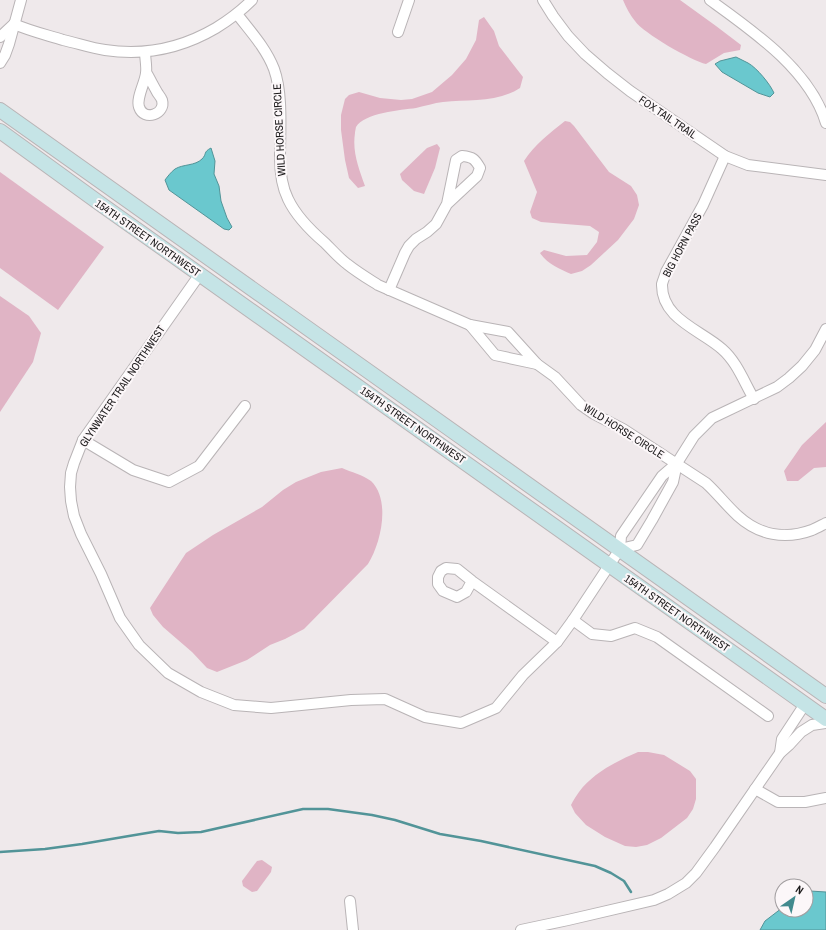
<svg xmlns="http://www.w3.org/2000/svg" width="826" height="930" font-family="'Archivo Narrow',sans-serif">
  <rect width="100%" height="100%" fill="#efe9eb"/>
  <!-- green -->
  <g fill="#e0b4c5">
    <path d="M623 0H680L716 26 741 45 740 50 724 53 706 64C692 61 643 33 635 21 630 15 626 7 623 0Z"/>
    <path d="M484 17 494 31 499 46 523 77 520 88C497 103 469 99 443 102 434 103 425 106 416 108 401 110 364 113 356 127 356 127 355 132 355 133 352 152 359 169 365 186L358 188 349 178 345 160 341 130V115L345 99 349 95 359 92 380 98 401 100 412 99 432 92 452 75 466 59 476 40 479 20Z"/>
    <path d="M565 121 570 122 574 126 609 172 631 186 637 195 639 205 634 219 618 240 591 265 582 271 571 274C560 269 547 264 540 253L544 250 566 256 587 255 597 242 599 232 590 226 541 222 532 218 530 212 537 192 524 161C534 145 550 133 565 121Z"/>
    <polygon points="437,144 440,148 435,168 424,194 414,191 402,180 400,174 427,148"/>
    <polygon points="0,172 104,247 58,310 0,268"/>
    <polygon points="0,296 29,316 41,333 33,362 0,412"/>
    <polygon points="826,422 826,467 814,468 798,481 787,481 784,471 802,445"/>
    <path d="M342 468C351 472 363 475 371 481 391 500 381 543 368 564L304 629 285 639 270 645 247 660 217 672 207 668 192 652 163 627 153 615 150 608 186 553 213 535 262 507 283 490 296 482 321 472Z"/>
    <path d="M638 752H648L664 755 690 771 696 779V799L693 809 687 818 661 838 647 845 636 847 625 846 605 837 586 825 575 813 571 805C573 801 576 796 579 792 593 773 617 761 638 752Z"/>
    <polygon points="262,860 272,867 271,872 257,891 252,892 243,886 242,881 257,861"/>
  </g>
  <!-- water -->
  <g fill="#6ac8ce" stroke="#529498">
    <path d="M736 57C740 59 744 61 748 63 757 68 770 84 774 93L770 97 758 93 722 72 715 64 720 61Z"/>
    <path d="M211 148 215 161 214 174 219 186 221 201 227 218 232 227 229 230 224 229 169 190 165 180C168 176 171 172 175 169 183 164 195 166 202 159 207 154 203 152 211 148Z"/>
    <polygon points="810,891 826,892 826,930 760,930 765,921 782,908 782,910 806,910 806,894"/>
  </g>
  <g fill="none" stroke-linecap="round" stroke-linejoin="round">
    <!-- stream -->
    <polyline stroke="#529498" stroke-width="2.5" points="0,852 45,849 82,844 129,836 159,831 178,833 201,832 303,809 328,809 372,815 395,820 440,834 481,841 595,866 611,873 624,881 631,892"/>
    <defs>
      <g id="street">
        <polyline points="543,0 553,16 568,36 585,54 607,73 630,91 725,156 748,165 826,175"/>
        <path d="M710 0C753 31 810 70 826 123"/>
        <path d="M237 14C250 31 266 48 274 69 283 94 280 131 280 157 280 171 282 187 288 199 296 216 311 231 325 243 332 250 339 258 347 264 357 272 367 278 378 285L470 325 508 332 537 364 555 377 581 405 594 414 623 429 706 483C717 493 726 505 738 516 759 535 785 540 812 530 817 528 822 525 826 523"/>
        <path d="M14 24C30 31 47 35 63 40 77 43 91 48 105 50 144 56 182 48 216 28 229 20 241 11 252 0"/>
        <polyline points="398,32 409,0"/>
        <polyline points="0,37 14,24"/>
        <path d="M145 52C145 58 147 67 146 73 145 83 136 98 139 107 144 122 166 114 162 100 161 97 158 94 157 92 153 85 150 79 146 72"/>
        <polyline points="0,63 5,55 9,44 21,0"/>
        <path d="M725 156 703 205 666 272C665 276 663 280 662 284 661 319 701 330 722 349 737 362 744 382 754 399"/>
        <polyline points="200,274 83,440 74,463 71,473 70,487 71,501 74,516 81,534 101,574 120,618 139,645 168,673 201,692 234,705 271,708 351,700 385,699 425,717 461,723 496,708 523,675 557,642 573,620 620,549 621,536 662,476 677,463 694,436 712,418 777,387 789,378 802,366 815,350 826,329"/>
        <path d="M389 290 405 253 409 246 416 239 427 232 436 224 447 204 456 160 462 156C473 157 475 159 480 168L477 176 447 204"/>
        <polyline points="470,325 495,355 537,364"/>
        <polyline points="83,440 133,470 169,482 199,466 245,406"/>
        <polyline points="620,549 637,545 652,520 673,482 677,463"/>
        <polyline points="472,581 466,592 457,597 443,591 438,584 438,577 441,571 446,568 457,569 472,581 557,642"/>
        <polyline points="573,620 592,634 611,636 635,628 657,637 768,716"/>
        <polyline points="780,753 782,739 805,704"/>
        <polyline points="755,789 778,802 805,802 826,798"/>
        <polyline points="350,901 353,930"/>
        <polyline points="521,930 568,920 654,900 668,894 686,883 696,873 715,847 780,753 789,745 801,732 812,725 826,723"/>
      </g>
      <g id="secondary">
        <polyline points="0,110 826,696"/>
        <polyline points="0,131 102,205 826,719"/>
      </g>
    </defs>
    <!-- street casing -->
    <use href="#street" stroke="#b9b4b6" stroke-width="12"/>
    <!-- secondary casing -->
    <use href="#secondary" stroke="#b9b4b6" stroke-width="16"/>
    <!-- street -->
    <use href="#street" stroke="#fff" stroke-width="10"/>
    <!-- secondary -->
    <use href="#secondary" stroke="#c5e4e6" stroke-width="14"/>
  </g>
  <g text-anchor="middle" stroke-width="4" stroke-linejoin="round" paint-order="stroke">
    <!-- street labels -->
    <g font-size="11" fill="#1b191a" stroke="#fcf7f9">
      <text transform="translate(668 117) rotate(34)" y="4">FOX TAIL TRAIL</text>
      <text transform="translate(279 130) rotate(-93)" y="4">WILD HORSE CIRCLE</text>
      <text transform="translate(148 238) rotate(35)" y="4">154TH STREET NORTHWEST</text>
      <text transform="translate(682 245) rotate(-62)" y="4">BIG HORN PASS</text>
      <text transform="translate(122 386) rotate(-56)" y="4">GLYNWATER TRAIL NORTHWEST</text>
      <text transform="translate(413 425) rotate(35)" y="4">154TH STREET NORTHWEST</text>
      <text transform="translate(624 431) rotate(32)" y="4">WILD HORSE CIRCLE</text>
      <text transform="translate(677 613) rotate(35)" y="4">154TH STREET NORTHWEST</text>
    </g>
  </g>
  <!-- north arrow -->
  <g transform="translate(794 898) rotate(34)"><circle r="19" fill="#fcf7f9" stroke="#a29ea0"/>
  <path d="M0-3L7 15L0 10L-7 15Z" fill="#428a8e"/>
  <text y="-6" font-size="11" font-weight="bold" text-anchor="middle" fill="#1b191a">N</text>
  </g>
</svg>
